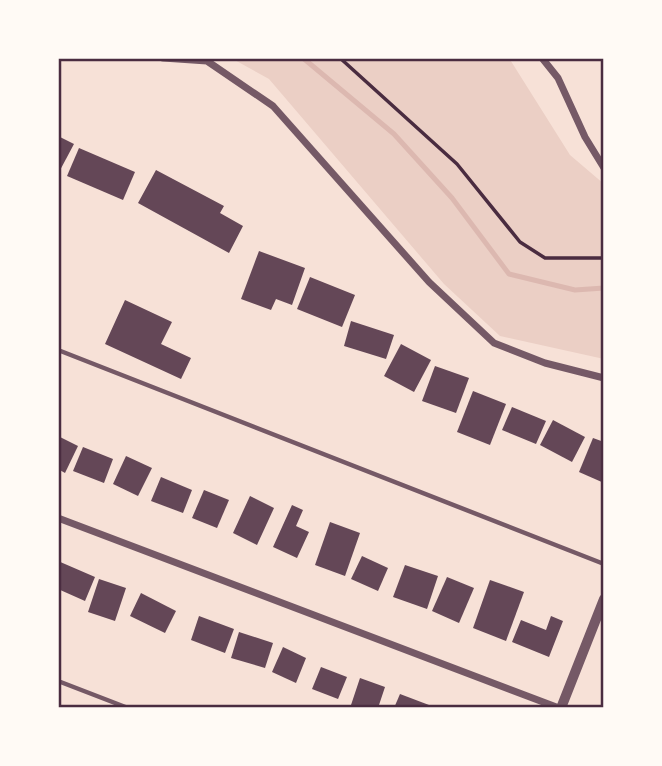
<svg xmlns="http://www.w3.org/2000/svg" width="662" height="766" font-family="Merriweather,serif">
  <rect width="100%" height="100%" fill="#f7e1d7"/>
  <!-- green -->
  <polygon fill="#ebcfc5" points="231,58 509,58 570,155 604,184 604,359 500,336 444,284 269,79"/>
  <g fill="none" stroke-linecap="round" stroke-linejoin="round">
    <!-- stream -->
    <polyline stroke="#dcb8b0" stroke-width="5" points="303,58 394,134 452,198 509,274 575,290 604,288"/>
  </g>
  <!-- building -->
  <g fill="#644757">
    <polygon points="58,136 74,144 58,174"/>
    <polygon points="79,148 135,172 123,200 67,176"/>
    <polygon points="156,170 224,206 220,213 243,226 229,253 138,203"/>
    <polygon points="259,251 305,268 292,305 276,299 271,310 241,299"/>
    <polygon points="310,277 355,295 342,327 297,309"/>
    <polygon points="125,300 172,322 161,344 191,358 181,379 105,344"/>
    <polygon points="351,321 394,335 386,359 344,346"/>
    <polygon points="401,344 431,360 414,392 384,376"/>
    <polygon points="435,366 469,378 456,413 422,401"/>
    <polygon points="473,391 506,404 490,445 457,432"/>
    <polygon points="512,407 546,421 536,444 502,430"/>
    <polygon points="553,420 585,437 572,462 540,445"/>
    <polygon points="58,436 78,446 65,473 58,469"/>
    <polygon points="593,438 604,442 604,483 579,472"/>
    <polygon points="83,447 113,459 104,483 73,471"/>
    <polygon points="126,456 152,468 138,496 113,484"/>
    <polygon points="161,477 192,490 183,513 151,501"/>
    <polygon points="204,490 229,500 217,528 192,518"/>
    <polygon points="250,496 274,508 257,545 233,533"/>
    <polygon points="292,505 303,510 296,526 309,532 297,558 273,547"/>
    <polygon points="330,522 360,533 345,576 315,565"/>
    <polygon points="362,556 388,568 378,591 351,579"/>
    <polygon points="58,561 95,577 85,601 58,589"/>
    <polygon points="405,565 438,576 427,609 393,597"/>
    <polygon points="447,577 474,588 459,623 432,611"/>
    <polygon points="99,579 126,588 115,621 88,612"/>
    <polygon points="490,580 524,592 506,641 473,628"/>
    <polygon points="141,593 176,611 165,633 130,616"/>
    <polygon points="199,616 234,629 225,653 191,640"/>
    <polygon points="551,616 563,621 549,657 512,642 521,620 546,630"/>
    <polygon points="239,632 273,643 265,668 231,658"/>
    <polygon points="283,647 306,658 296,683 272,672"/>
    <polygon points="321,667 347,677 338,699 312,689"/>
    <polygon points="360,678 385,687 378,708 350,708"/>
    <polygon points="400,694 429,705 428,708 394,708"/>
  </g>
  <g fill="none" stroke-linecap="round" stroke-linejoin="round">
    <!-- path -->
    <polyline stroke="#4a2c40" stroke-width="3.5" points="340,58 457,164 520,242 545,258 604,258"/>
    <!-- service -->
    <g stroke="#755966" stroke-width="4.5">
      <polyline points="58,350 604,564"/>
      <polyline points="58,681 128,708"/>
    </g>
    <!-- minor -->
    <g stroke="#755966" stroke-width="7">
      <polyline points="163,58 207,61 273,106 429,282 494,343 545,363 604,378"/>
      <polyline points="542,58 558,78 585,137 604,168"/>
      <polyline points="58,518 559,708"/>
    </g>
    <!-- tertiary -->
    <polyline stroke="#755966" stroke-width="10" points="561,708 604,599"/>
  </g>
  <!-- border -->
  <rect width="662" height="766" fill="none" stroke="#fffaf5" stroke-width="119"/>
  <rect x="60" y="60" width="542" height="646" fill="none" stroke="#4a2c40" stroke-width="2.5"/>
</svg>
